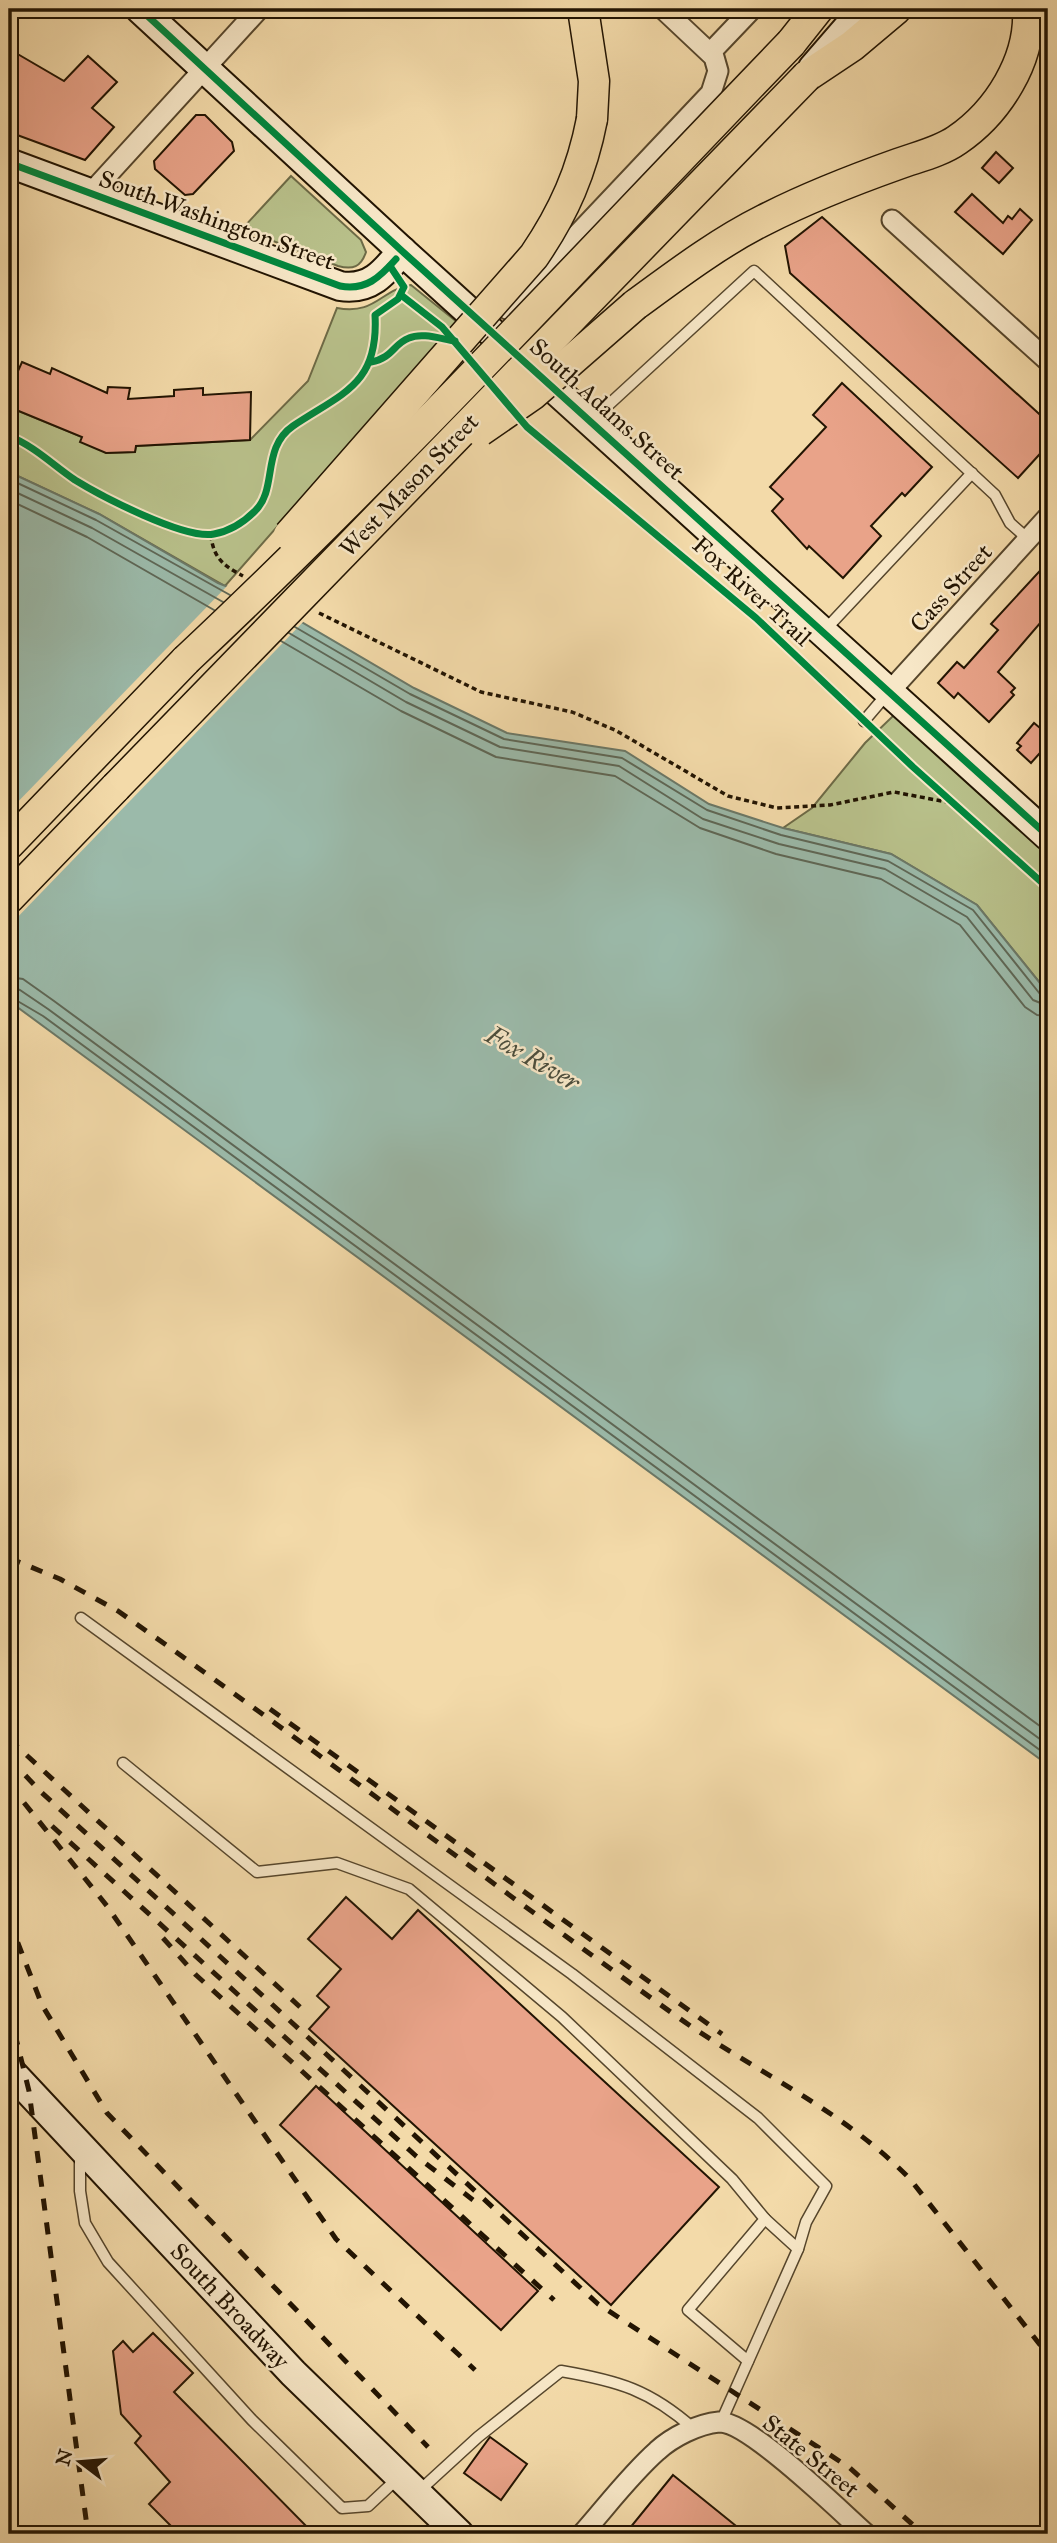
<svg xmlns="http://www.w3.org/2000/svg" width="1057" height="2543" font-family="'IM FELL Great Primer',serif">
  <rect width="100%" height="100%" fill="#f3daa9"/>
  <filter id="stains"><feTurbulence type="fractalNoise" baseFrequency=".00286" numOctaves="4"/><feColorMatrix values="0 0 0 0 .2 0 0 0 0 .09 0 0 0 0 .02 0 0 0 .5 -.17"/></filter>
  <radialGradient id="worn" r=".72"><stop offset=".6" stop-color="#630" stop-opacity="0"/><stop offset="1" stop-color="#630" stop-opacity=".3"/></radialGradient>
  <!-- green -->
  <g fill="#b8c08a" stroke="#6d6a46" stroke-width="2">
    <path d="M291 176 361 240 366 252C361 267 353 270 338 266L242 229Z"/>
    <path d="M411 285 457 322 225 586 99 514 9 472V407L82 437 106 453 135 452 136 446 250 440 308 381 337 308C376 315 380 290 411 285Z"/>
    <polygon points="894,715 1048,855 1048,993 977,905 891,854 783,828 812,808 865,743"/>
  </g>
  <!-- water -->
  <polygon fill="#9bbaaa" stroke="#6b7867" stroke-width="2" points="9,472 99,514 218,583 269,603 414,688 507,733 625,751 709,804 783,828 891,854 977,905 1048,993 1048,1765 9,1001"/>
  <!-- pier -->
  <polygon fill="#f3daa9" points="229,584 271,600 305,620 9,926 9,811"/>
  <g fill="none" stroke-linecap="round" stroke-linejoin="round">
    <!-- shore -->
    <g stroke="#5e6756" stroke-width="2">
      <polyline points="9,479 96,520 230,595"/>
      <polyline points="9,489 92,528 223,602"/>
      <polyline points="9,500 87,537 214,610"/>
      <polyline points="295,627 410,694 504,739 622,758 707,810 781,835 888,861 973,910 1040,994 1048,997"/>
      <polyline points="289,633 406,702 500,747 619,766 703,819 779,844 885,869 967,917 1033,1000 1048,1006"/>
      <polyline points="281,641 401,711 496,757 615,776 700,828 776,854 881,879 960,925 1025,1007 1037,1015 1048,1016"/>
      <polyline points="9,977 23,979 54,1001 1048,1732"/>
      <polyline points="9,987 20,990 48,1009 1048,1745"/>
      <polyline points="9,996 43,1016 1048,1756"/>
    </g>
  </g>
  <!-- building -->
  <g fill="#e9a389" stroke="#221402" stroke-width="2">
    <polygon points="9,49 64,81 88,56 117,82 92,108 114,127 85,160 9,132"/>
    <polygon points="196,115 205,115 232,142 234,151 193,194 185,195 155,169 154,161"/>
    <polygon points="996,152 1013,168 999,183 982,168"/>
    <polygon points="972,194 1003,223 1008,216 1012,219 1020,209 1032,220 1003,254 955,212"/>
    <polygon points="822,217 1048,422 1048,445 1018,478 790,273 785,246"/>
    <polygon points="22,362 50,374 52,368 107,393 108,387 130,388 128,399 174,396 174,390 203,388 203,395 251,392 250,440 136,446 135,452 106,453 80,442 82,437 9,407 9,391"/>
    <polygon points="842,383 932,467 905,496 902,493 871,526 881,536 843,578 809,546 807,549 772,511 783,499 770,487 826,427 813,415"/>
    <polygon points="1048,562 1048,614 998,672 1015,688 1011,692 1014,695 989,722 958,693 954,698 938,683 957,662 964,668 998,630 991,624"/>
    <polygon points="1048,720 1048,744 1031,763 1017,750 1021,746 1017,743 1034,723 1040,728"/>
    <polygon points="346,1897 392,1939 418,1910 719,2187 611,2305 309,2029 329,2007 317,1996 341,1969 308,1939"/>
    <polygon points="316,2086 538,2291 501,2330 280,2125"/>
    <polygon points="153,2333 193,2373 174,2392 314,2534 179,2534 149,2504 170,2482 135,2443 141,2436 121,2414 113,2351 123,2341 133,2352"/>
    <polygon points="490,2437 527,2464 501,2500 464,2473"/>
    <polygon points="673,2475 746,2534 625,2534"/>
  </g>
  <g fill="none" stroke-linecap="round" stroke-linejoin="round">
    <defs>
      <g id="lane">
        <polyline points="592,420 754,271 995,495 1010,523 1028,539"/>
        <polyline points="824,631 972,473"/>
        <polyline points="864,721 887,694"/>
        <polyline points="81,1618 572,1974 758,2118 826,2186 806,2222 798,2249 721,2422"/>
        <polyline points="123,1763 257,1872 337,1863 409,1889 562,2017 732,2179 765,2219 688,2310 748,2361"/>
        <polyline points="80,2155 80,2191 85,2223 108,2262 252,2420 342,2508 368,2506 398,2478"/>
        <polyline points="765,2219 798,2249"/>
        <path d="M418 2492 478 2437 561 2371C619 2381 650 2390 694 2429"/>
      </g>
      <g id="street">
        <polyline points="711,52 752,9"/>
        <polyline points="90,194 259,9"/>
        <polyline points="892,220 1048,361"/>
        <polyline points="507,309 711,93 718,71 714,57 663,9"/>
        <polyline points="890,691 1048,517"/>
        <path d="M582 2534C606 2507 630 2475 657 2451 672 2437 698 2424 719 2422 749 2421 841 2512 866 2534"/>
      </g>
      <g id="secondary">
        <polyline points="140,9 402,251 1048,836"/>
        <polyline points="813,68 864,9"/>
        <path d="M9 163 340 286C370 291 385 272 402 251"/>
        <polyline points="9,2070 293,2373 459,2534"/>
      </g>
      <g id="primary">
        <polyline points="583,9 594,81 592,119"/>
        <polyline points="791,43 818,9"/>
        <polyline points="807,76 852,46 896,9"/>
        <path d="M635 305C676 275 718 243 764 220 807 198 853 180 898 164 917 157 940 152 957 140 998 112 1031 60 1028 9"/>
        <polyline points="9,844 186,660"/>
        <polyline points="9,898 116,787"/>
      </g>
    </defs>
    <!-- lane casing -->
    <use href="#lane" stroke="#56462c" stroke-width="13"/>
    <!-- street casing -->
    <use href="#street" stroke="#56462c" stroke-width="23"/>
    <!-- secondary casing -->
    <use href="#secondary" stroke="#221402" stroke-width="32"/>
    <!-- primary casing -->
    <use href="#primary" stroke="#221402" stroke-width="33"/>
    <!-- path -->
    <g stroke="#221402" stroke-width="3.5" stroke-dasharray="5 3.5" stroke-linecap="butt">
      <polyline points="401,295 441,326"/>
      <polyline points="371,362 385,360 408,338 433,337"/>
      <polyline points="528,428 756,618 855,712"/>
      <path d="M9 436C34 446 53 465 75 480 101 496 185 540 214 534 230 531 243 523 255 511 278 489 261 448 293 426 342 393 379 385 375 315L398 299 403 286"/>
      <path d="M211 535C213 558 224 566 243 576"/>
      <polyline points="319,613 481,692 572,712 615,730 728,796 777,808 830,805 894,792 952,803"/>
      <polyline points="873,729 1048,888"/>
    </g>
    <!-- lane -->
    <use href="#lane" stroke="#f7e7c7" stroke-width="10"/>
    <!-- street -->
    <use href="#street" stroke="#f7e7c7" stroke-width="19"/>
    <!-- secondary -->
    <use href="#secondary" stroke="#f7e7c7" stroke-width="28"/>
    <!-- primary -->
    <use href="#primary" stroke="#f3daa9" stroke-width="30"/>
    <!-- rail -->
    <g stroke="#221402" stroke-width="5" stroke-dasharray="12 12" stroke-linecap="butt">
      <path d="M9 1558 60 1579 118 1611C305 1742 486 1880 672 2013 752 2071 840 2107 910 2179L1048 2355"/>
      <polyline points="270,1709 722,2034"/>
      <polyline points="9,1739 300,2007"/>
      <polyline points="9,1758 40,1791 598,2304 850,2468 923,2534"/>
      <polyline points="9,1784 107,1906 336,2239 475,2370"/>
      <polyline points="52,1826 416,2156 473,2200"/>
      <polyline points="9,1920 42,2005 107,2113 428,2447"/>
      <polyline points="163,1938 196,1975 554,2300"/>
      <polyline points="9,2010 29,2091 88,2534"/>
    </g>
    <defs>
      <g id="primary-bridge">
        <polyline points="480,431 532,395 635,305"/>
        <path d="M289 535 534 256C564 212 582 171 592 119"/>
        <path d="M186 660C396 463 591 250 791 43"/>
        <polyline points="116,787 807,76"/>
      </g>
    </defs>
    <!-- primary-bridge casing -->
    <use href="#primary-bridge" stroke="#221402" stroke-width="33" stroke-linecap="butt"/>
    <!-- primary-bridge -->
    <use href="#primary-bridge" stroke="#f3daa9" stroke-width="30"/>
    <defs>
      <g id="cycleway">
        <polyline points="140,9 402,251 1048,836"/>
        <path d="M9 163 340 286C366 291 380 277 396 259"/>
        <polyline points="401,295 442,327 527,427 756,618 913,767 1048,888"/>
        <path d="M371 362C393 358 393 344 409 338 422 332 441 339 455 341"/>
        <path d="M9 436C34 446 53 465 75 480 101 496 185 540 214 534 230 531 243 523 255 511 278 489 261 448 293 426 342 393 379 385 375 315L398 299 404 287 390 266"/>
      </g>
    </defs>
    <!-- cycleway casing -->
    <use href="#cycleway" stroke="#f7e7c7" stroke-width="11"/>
    <!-- cycleway -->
    <use href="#cycleway" stroke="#00873e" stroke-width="7"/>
  </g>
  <g text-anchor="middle" stroke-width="5" stroke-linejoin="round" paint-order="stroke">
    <!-- street labels -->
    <g font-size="24" fill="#221402" stroke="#f7e7c7">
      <text transform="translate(217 220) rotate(20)" y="8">South Washington Street</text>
      <text transform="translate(607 409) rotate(42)" y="8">South Adams Street</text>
      <text transform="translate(409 485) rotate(-46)" y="8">West Mason Street</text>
      <text transform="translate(951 588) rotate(-48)" y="8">Cass Street</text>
      <text transform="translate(752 591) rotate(42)" y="8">Fox River Trail</text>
      <text transform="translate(230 2306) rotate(47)" y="8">South Broadway</text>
      <text transform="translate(811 2456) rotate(39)" y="8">State Street</text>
    </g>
    <!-- water labels -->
    <g font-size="26" font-style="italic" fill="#4c4e3d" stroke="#f7e7c7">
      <text transform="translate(533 1058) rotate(30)" y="9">Fox River</text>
    </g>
  </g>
  <!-- margin -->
  <rect width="1057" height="2543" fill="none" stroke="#f3daa9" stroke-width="35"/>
  <rect x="10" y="10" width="1036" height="2522" fill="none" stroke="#221402" stroke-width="3.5"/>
  <rect x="18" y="18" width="1022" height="2508" fill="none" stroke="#221402" stroke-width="2"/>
  <!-- north arrow -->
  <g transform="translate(80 2462) rotate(286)" stroke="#f7e7c7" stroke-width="5" paint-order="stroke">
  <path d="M0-5L12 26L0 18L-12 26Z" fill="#221402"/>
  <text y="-10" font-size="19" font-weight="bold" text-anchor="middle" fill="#221402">N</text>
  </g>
  <rect width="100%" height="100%" filter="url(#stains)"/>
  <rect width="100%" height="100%" fill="url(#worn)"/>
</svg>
